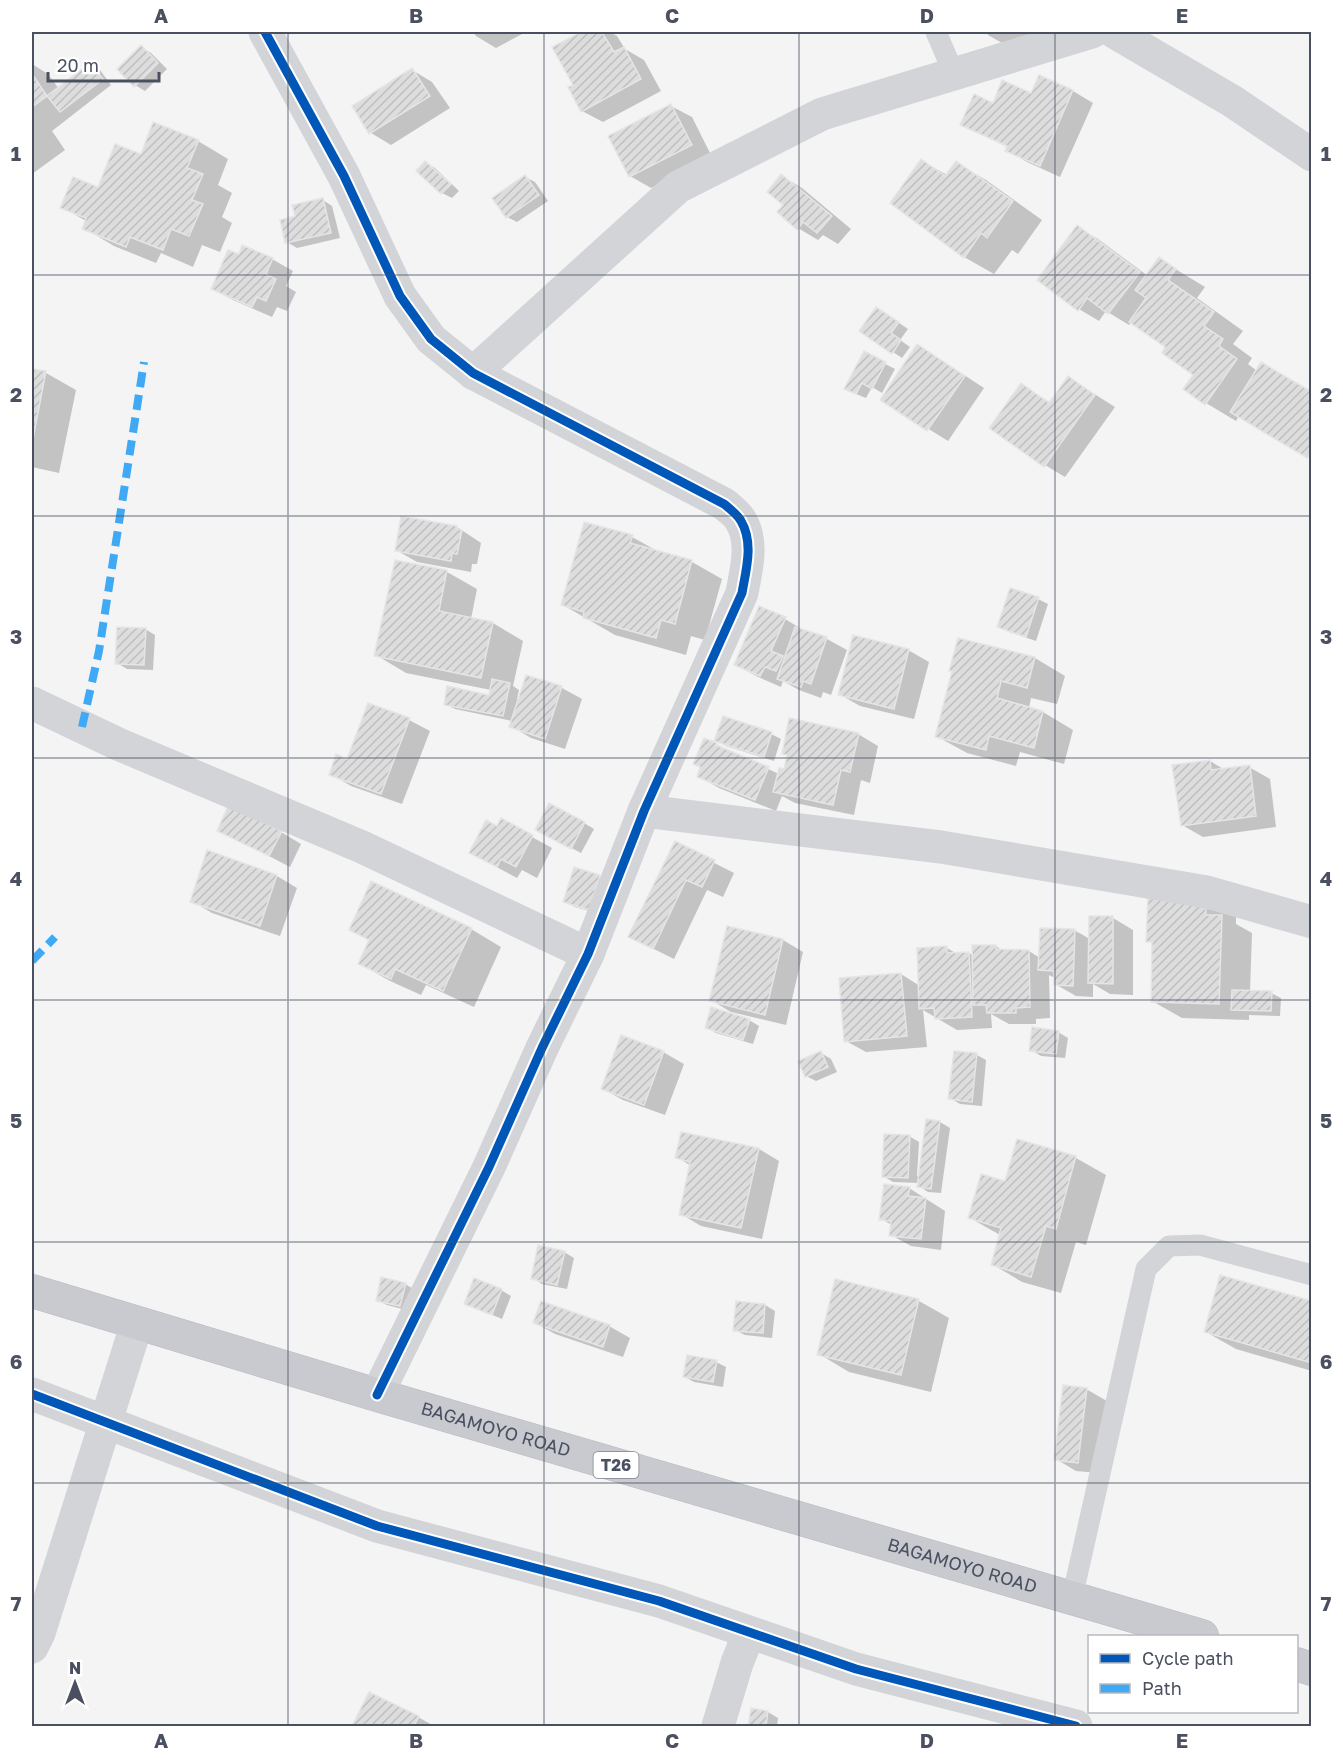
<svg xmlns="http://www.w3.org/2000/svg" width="1343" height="1758" font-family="'Golos Text',sans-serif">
  <defs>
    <pattern id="building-hatch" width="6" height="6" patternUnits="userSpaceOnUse" patternTransform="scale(1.5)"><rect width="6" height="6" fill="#ddddde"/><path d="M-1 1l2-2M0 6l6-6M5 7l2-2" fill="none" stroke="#bfbfc1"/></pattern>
  </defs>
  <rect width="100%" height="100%" fill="#f4f4f4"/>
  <!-- shadow -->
  <g fill="#0003">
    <polygon points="473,32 526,32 496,48 476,36"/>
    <polygon points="584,32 609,32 617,36 625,49 644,60 661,91 603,122 582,111 575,85 554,47"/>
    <polygon points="987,32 1053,32 1018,52 988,35"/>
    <polygon points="141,47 151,53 167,69 145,91 135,85"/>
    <polygon points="32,64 48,74 59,89 90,64 100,70 111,85 52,131 65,150 32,174"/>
    <polygon points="412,70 432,82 450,108 391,145 371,133 354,106"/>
    <polygon points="1040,77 1073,91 1093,103 1060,177 1027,162 1006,150 1007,147 962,125 994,105 1032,95"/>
    <polygon points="671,106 692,117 712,157 651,188 630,176"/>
    <polygon points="198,141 228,159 218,185 232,193 222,217 232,223 220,252 202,245 193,267 161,253 156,263 114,246 84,228 86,221 62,207 98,189 141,155"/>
    <polygon points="922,161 947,175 956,163 986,180 1042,220 1018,254 1012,250 994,274 964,257"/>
    <polygon points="426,163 435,168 459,191 452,198 442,193 418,171"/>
    <polygon points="782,176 802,188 851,229 838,244 823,235 818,240 798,228 785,205"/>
    <polygon points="525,177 535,182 548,201 517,222 507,217"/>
    <polygon points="323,200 332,206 340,238 297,248 287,242 297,217"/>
    <polygon points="1077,227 1098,239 1148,276 1159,259 1205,287 1197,298 1243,331 1233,344 1252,358 1248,364 1257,371 1312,393 1312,459 1239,416 1236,421 1206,403 1195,375 1168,347 1131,322 1129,325 1106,311 1099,321 1079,309"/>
    <polygon points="240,256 272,259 293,271 286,286 296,292 287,311 277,307 272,317 233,300 212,289"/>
    <polygon points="886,314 908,329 900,340 910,347 902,358 893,352"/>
    <polygon points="864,353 895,369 882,393 872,387 866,398 856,394"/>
    <polygon points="938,358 984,388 948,441 882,400"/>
    <polygon points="32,370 46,373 76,390 59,473 32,467"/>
    <polygon points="1069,378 1115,407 1065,477 1045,465 1022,385 1051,403"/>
    <polygon points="457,527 481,543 477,564 472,564 471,572 417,562 396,550"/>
    <polygon points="632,537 661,553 692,562 722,579 705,640 691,636 686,655 615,635 563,605"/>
    <polygon points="396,562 447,572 477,589 471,619 493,623 523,641 513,686 519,690 517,699 519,699 527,676 562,688 582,699 565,749 531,738 511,726 512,721 455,709 445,704 490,697 491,690 406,673 376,655"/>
    <polygon points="1038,599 1048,604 1036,641 1009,632 999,627"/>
    <polygon points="785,619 805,631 827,639 847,650 831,695 823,692 821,698 799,690 783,681 781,687 756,676 736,665"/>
    <polygon points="145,629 155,635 153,670 127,669 117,663"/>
    <polygon points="959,640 1035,658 1065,676 1057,704 1031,698 1029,708 1043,712 1073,730 1064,764 1020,752 1016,766 967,753 936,736 953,671"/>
    <polygon points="908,650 929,662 914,719 860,706 839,694"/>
    <polygon points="724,718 771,734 781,739 774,761 726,746 716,740"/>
    <polygon points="409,720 430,731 402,804 351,786 331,774"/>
    <polygon points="858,734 878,746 870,783 861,780 854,815 795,803 782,796 776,811 719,788 698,776 716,744 779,774"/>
    <polygon points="1210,761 1225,770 1249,767 1270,779 1276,827 1203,837 1182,825"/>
    <polygon points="584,823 594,829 581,853 545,834"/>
    <polygon points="498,828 532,837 552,848 537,878 522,870 517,878 491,864"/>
    <polygon points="219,830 281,832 301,844 290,867"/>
    <polygon points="675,843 734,873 723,897 707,890 674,959 630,937"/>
    <polygon points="208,852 277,876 297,888 280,936 212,913 192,901"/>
    <polygon points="599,877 609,882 599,914 575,907 565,902"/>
    <polygon points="1149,896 1236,915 1236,924 1252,933 1250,992 1271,993 1281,998 1280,1016 1249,1015 1249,1020 1182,1018 1152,1001 1153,944 1148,941"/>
    <polygon points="1113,918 1133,930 1133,995 1110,994 1093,984 1093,997 1076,996 1055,984 1055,978 1049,975 1050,1018 1036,1019 1036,1024 1009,1024 991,1014 992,1028 957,1030 923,1010 927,1047 866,1052 846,1041 901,974 920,986 947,948 957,954 969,953 974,956 996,946 1003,951 1029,951 1040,958 1074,930 1090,939"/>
    <polygon points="471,929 501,947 474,1007 426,985 421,995 390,981 360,964"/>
    <polygon points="783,940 803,952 786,1025 731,1012 711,1000"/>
    <polygon points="749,1020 759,1026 753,1044 716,1033 706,1027"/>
    <polygon points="1058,1032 1068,1038 1065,1058 1041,1056 1031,1050"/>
    <polygon points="663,1052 684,1064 665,1115 623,1100 603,1089"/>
    <polygon points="821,1053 831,1059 837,1072 816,1081 806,1076"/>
    <polygon points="977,1055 986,1060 982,1106 960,1104 950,1098"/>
    <polygon points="940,1122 950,1128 941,1193 928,1192 919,1186 919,1183 893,1182 883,1176 909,1136 919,1142 917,1176 920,1176"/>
    <polygon points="1018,1141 1076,1158 1106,1175 1086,1245 1076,1242 1061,1293 1022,1282 992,1264 1000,1235 970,1218 1006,1183"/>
    <polygon points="759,1149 779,1161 762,1239 701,1226 681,1214 691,1166 677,1157"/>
    <polygon points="909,1188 945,1211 941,1250 911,1246 891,1235 892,1225 881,1219"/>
    <polygon points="564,1252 574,1258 567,1289 542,1284 533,1278"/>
    <polygon points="836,1281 919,1301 949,1318 931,1392 849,1372 819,1354"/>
    <polygon points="405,1284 415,1290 410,1311 387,1305 377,1300"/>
    <polygon points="501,1290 511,1296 502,1319 466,1304"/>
    <polygon points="1312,1303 1312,1371 1236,1349 1206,1332"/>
    <polygon points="765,1305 775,1311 772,1338 745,1335 735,1330"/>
    <polygon points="535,1323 609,1326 630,1338 623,1357 555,1334"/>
    <polygon points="716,1362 726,1367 723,1387 694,1382 685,1377"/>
    <polygon points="1086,1389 1107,1401 1098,1473 1076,1471 1056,1459"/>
    <polygon points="370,1694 418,1717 434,1726 353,1726"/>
    <polygon points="752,1710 768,1712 778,1718 777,1726 750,1726"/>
  </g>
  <!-- building -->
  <g fill="url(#building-hatch)" stroke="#e5e5e7" stroke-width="1.5">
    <polygon points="581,32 602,32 614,52 624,47 641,79 581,112 568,87 573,85 552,47"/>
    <polygon points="141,45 158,63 134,87 117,69"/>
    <polygon points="90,63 103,79 60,112 47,96"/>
    <polygon points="412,68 430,96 369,134 352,106"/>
    <polygon points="32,74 47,96 32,107"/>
    <polygon points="1039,75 1073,90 1040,166 1005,151 1007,146 960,125 974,94 993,103 1002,80 1031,93"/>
    <polygon points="671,104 692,145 629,177 608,136"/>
    <polygon points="153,122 199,140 187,168 203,174 192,200 203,204 189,236 171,229 163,250 130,237 126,247 82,229 86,218 60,208 73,177 98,187 115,144 141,154"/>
    <polygon points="921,159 945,176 956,161 1013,201 987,238 981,233 964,258 890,203"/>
    <polygon points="425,161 451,184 441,194 416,171"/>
    <polygon points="781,174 832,216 817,233 803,222 797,230 777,212 783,205 767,192"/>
    <polygon points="525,175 539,195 506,218 492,198"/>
    <polygon points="323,198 331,233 285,243 280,220 295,216 292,205"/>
    <polygon points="1077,225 1140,272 1108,314 1087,298 1078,311 1037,280"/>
    <polygon points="242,245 273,258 266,274 276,279 266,301 257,297 252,307 211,289 228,250 239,254"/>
    <polygon points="1159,257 1176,269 1168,280 1214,312 1204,326 1223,339 1219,346 1237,359 1205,405 1183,389 1193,375 1162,353 1165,347 1129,322 1146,298 1135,290"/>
    <polygon points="876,307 899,322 891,333 901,340 892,354 859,331"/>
    <polygon points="917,344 965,376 927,431 880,400"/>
    <polygon points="864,351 886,362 872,389 862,383 856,394 844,389"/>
    <polygon points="1261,362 1312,392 1312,450 1307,458 1230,412"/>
    <polygon points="32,369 46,371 32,444"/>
    <polygon points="1068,376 1095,395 1044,467 989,428 1021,383 1049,403"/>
    <polygon points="401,516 457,526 457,529 462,530 457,554 452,553 451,561 395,551"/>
    <polygon points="584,522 633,535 630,543 692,560 675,624 661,620 656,638 583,618 584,612 561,605"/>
    <polygon points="395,560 447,570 439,611 493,622 481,678 374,656"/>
    <polygon points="1010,588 1039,597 1026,637 997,627"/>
    <polygon points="759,606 786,617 771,651 783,656 776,671 765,667 760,676 734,665"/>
    <polygon points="117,627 146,628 144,665 115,664"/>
    <polygon points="795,627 827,637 811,684 803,681 801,687 777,679"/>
    <polygon points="853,635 909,649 894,709 838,695"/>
    <polygon points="958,638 1035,657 1027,688 1001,681 997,698 1043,711 1034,748 989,736 986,750 935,737 952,671 949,671"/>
    <polygon points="526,675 562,686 545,739 509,727"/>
    <polygon points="492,679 510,683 503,716 444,705 447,686 489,695"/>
    <polygon points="368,703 410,718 381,794 329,775 336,754 347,759"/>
    <polygon points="723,716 772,732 764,757 714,741"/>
    <polygon points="789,718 859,733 850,772 841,770 833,805 773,792 779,768 784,769 787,755 782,754"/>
    <polygon points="704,738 717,743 716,745 769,767 755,800 697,777 700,767 693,764"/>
    <polygon points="1210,760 1211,770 1250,765 1256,816 1181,826 1172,765"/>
    <polygon points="549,803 585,822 571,849 535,830"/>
    <polygon points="228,806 282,831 269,856 217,831"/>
    <polygon points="501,818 533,835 516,867 501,859 497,867 469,853 486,820 497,826"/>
    <polygon points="675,841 715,860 702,887 686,880 653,949 628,937"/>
    <polygon points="207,850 277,875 260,926 190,902"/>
    <polygon points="574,867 600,875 589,910 563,902"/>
    <polygon points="371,881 472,928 443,991 395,969 391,979 358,964 369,940 349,930"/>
    <polygon points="1148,895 1206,896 1206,915 1222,915 1219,1004 1151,1002 1152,942 1146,942"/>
    <polygon points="1089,916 1113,916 1113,984 1088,983"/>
    <polygon points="727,926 783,939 765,1015 709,1001"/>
    <polygon points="1040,928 1075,929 1073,986 1054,985 1054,971 1038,970"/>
    <polygon points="972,945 996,945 996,949 1029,950 1030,1007 1016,1008 1016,1013 987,1013 986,1005 973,1005"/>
    <polygon points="947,946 947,953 969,952 972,1017 935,1019 934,1008 919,1009 917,948"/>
    <polygon points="901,973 907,1036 844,1042 839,978"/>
    <polygon points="1232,990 1272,991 1271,1011 1231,1010"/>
    <polygon points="711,1007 750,1019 743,1040 705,1028"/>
    <polygon points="1032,1027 1059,1031 1056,1054 1029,1051"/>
    <polygon points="621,1035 664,1051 644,1105 601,1089"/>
    <polygon points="821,1051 828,1067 805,1077 798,1061"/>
    <polygon points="954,1051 977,1053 972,1102 948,1099"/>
    <polygon points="926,1119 940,1121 931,1189 917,1187"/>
    <polygon points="681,1132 759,1148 741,1228 679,1215 690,1162 675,1158"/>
    <polygon points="884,1134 910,1135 908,1178 882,1177"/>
    <polygon points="1017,1139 1076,1156 1056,1229 1046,1226 1031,1277 991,1265 1001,1228 968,1218 981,1174 1005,1181"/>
    <polygon points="884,1184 910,1187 908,1196 926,1198 921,1239 889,1236 891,1221 879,1220"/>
    <polygon points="538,1245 565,1251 557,1285 531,1279"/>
    <polygon points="1220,1275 1312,1301 1312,1363 1204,1332"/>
    <polygon points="381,1277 406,1283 400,1306 376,1301"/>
    <polygon points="474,1278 502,1289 492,1315 464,1304"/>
    <polygon points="835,1279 919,1299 901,1375 817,1355"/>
    <polygon points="541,1301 610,1325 603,1347 533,1323"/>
    <polygon points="736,1301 765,1304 763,1333 733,1331"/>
    <polygon points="687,1355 717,1360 713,1382 683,1377"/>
    <polygon points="1063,1385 1087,1388 1078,1463 1054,1460"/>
    <polygon points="369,1692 419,1716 414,1726 352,1726"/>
    <polygon points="751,1708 768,1711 766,1726 748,1726"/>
  </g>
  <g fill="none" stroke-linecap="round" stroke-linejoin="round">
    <defs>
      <g id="trunk">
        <path id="s1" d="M32 1291 377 1395 1202 1636"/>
        <polyline points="1296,1664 1312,1669"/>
      </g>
    </defs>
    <!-- trunk casing -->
    <use href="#trunk" stroke="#b9bbc3" stroke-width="34"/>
    <!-- service -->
    <g stroke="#d2d4d7" stroke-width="21">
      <polyline points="936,32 954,74"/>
      <polyline points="1072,1598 1146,1269 1169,1246 1200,1245 1312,1275"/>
    </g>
    <!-- minor -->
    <g stroke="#d2d4d7" stroke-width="33">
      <path d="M265 32 344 176 400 296 431 339 473 373 724 504C730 509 738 515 741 521 754 543 746 570 742 593L644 811 588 954 542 1048 489 1167 377 1395"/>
      <polyline points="1114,32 1232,101 1312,155"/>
      <polyline points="473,373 678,187 822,114 1092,32"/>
      <polyline points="32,703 118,744 362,847 588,954"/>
      <polyline points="644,811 941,847 1207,892 1312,922"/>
      <polyline points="32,1394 377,1526 659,1601 856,1669 1076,1726"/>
      <polyline points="32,1647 39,1633 137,1323"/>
      <polyline points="718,1726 737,1663 749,1633"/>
    </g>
    <!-- trunk -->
    <use href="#trunk" stroke="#c8cacf" stroke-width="33"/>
    <!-- quiet -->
    <g stroke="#3fa9f5" stroke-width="8" stroke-dasharray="15 8" stroke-linecap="butt">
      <polyline points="82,727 99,651 144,362"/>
      <polyline points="32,961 55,937"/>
    </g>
    <defs>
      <g id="cycleway">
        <path d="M265 32 344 176 400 296 431 339 473 373 724 504C730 509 738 515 741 521 754 543 746 570 742 593L644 811 588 954 542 1048 489 1167 377 1395"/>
        <polyline points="32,1394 377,1526 659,1601 856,1669 1076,1726"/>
      </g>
    </defs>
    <!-- cycleway casing -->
    <use href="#cycleway" stroke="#fff" stroke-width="13"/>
    <!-- cycleway -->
    <use href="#cycleway" stroke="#0057b8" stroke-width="9"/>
  </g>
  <!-- grid -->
  <path fill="none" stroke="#4a5060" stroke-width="1.5" stroke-opacity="0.55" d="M288 32V1726M544 32V1726M799 32V1726M1055 32V1726M32 275H1312M32 516H1312M32 758H1312M32 1000H1312M32 1242H1312M32 1483H1312"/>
  <g text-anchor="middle" stroke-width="5" stroke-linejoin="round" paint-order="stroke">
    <!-- shield labels -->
    <rect fill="#fff" stroke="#808490" stroke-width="1.5" x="593.5" y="1452" width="45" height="26" rx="4.5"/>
    <g font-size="16" font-weight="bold" fill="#4a5060">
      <text x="616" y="1471">T26</text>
    </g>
    <!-- street labels -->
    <g font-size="18" fill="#4a5060" stroke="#fff">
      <text dy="6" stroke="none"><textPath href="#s1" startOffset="484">BAGAMOYO ROAD</textPath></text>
      <text dy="6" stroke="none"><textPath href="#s1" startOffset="970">BAGAMOYO ROAD</textPath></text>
    </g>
  </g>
  <!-- border -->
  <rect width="1343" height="1758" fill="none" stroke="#ffffff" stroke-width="66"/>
  <!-- legend -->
  <rect x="1088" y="1635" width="210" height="78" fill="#ffffff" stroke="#b7b9bf" stroke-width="1.5"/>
  <rect x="1100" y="1654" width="30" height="9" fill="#0057b8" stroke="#b7b9bf" stroke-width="1.5"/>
  <text x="1142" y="1665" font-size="18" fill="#4a5060">Cycle path</text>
  <rect x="1100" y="1684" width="30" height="9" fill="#3fa9f5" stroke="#b7b9bf" stroke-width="1.5"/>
  <text x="1142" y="1695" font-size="18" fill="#4a5060">Path</text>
  <!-- north arrow -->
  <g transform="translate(75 1683)" stroke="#ffffff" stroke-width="4.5" paint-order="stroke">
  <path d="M0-4.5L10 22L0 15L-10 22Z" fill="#4a5060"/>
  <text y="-9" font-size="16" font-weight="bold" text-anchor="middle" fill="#4a5060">N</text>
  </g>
  <!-- scale -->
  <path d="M48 72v9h111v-9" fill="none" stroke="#4a5060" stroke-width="3"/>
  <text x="57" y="72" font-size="18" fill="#4a5060" stroke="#ffffff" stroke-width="4.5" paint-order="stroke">20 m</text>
  <rect x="33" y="33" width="1277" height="1692" fill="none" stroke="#4a5060" stroke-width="2"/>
  <g font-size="20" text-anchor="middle" font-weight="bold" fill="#4a5060">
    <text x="161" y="23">A</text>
    <text x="416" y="23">B</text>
    <text x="672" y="23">C</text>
    <text x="927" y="23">D</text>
    <text x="1182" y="23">E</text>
    <text x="16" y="161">1</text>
    <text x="1326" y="161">1</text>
    <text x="16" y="402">2</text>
    <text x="1326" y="402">2</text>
    <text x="16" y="644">3</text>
    <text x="1326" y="644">3</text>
    <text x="16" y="886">4</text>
    <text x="1326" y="886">4</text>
    <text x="16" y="1128">5</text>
    <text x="1326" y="1128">5</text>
    <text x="16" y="1369">6</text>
    <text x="1326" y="1369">6</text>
    <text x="16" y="1611">7</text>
    <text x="1326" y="1611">7</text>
    <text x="161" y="1748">A</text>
    <text x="416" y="1748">B</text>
    <text x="672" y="1748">C</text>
    <text x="927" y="1748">D</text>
    <text x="1182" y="1748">E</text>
  </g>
</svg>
